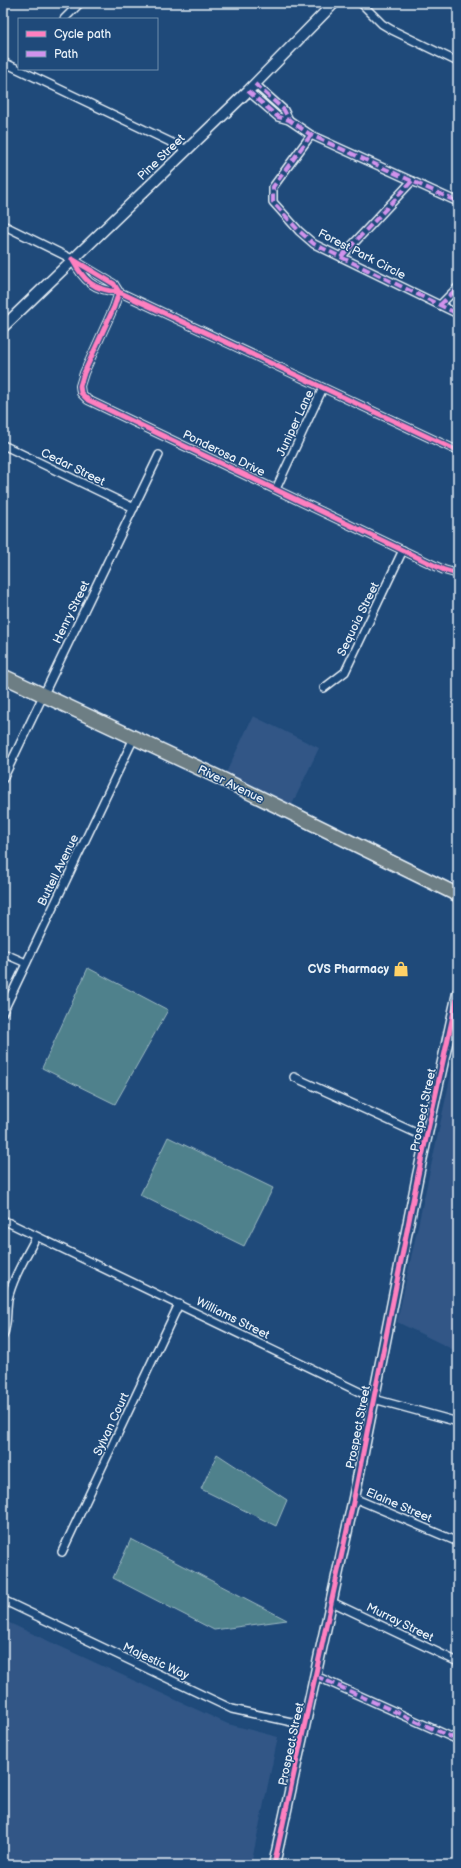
<svg xmlns="http://www.w3.org/2000/svg" width="461" height="1868" font-family="'Balsamiq Sans',sans-serif">
  <rect width="100%" height="100%" fill="#1f4a7a"/>
  <filter id="ink" filterUnits="userSpaceOnUse"><feTurbulence type="fractalNoise" baseFrequency=".025" numOctaves="2"/><feDisplacementMap in="SourceGraphic" scale="8" xChannelSelector="R" yChannelSelector="G"/><feConvolveMatrix kernelMatrix="1 2 1 2 8 2 1 2 1" color-interpolation-filters="sRGB"/></filter>
  <g filter="url(#ink)">
    <!-- built -->
    <g fill="#305686">
      <polygon points="253,716 319,748 290,809 224,777"/>
      <polygon points="458,1042 458,1352 397,1322"/>
      <polygon points="3,1620 228,1724 278,1737 251,1865 3,1865"/>
    </g>
    <!-- green -->
    <g fill="#50818c" stroke="#9cb9c2">
      <polygon points="88,968 168,1010 115,1104 42,1068"/>
      <polygon points="168,1137 273,1188 244,1246 140,1195"/>
      <polygon points="217,1454 287,1500 276,1526 201,1489"/>
      <polygon points="131,1539 287,1620 214,1630 113,1578"/>
    </g>
    <g fill="none" stroke-linecap="round" stroke-linejoin="round">
      <defs>
        <g id="street">
          <polyline points="361,3 382,24 392,30 458,62"/>
          <polyline points="64,19 80,3"/>
          <polyline points="3,62 187,150"/>
          <polyline points="255,84 284,110 289,120"/>
          <polyline points="248,91 278,117 289,120 311,135 458,202"/>
          <polyline points="311,135 273,187 273,202 299,231 314,244 458,314"/>
          <polyline points="3,225 72,259"/>
          <polyline points="341,257 412,181"/>
          <polyline points="440,305 458,287"/>
          <polyline points="3,445 134,508"/>
          <path d="M458 451 119 292C93 290 84 281 72 259L114 284 119 292 114 307 84 373 80 386 81 393 88 400 444 570 458 574"/>
          <polyline points="276,489 323,388"/>
          <polyline points="324,688 345,672 403,550"/>
          <polyline points="3,779 159,455"/>
          <polyline points="3,953 26,963"/>
          <polyline points="3,1012 134,738"/>
          <polyline points="294,1077 427,1138"/>
          <polyline points="3,1220 374,1399 458,1422"/>
          <path d="M3 1336C8 1324 6 1312 8 1299 13 1277 26 1257 36 1237"/>
          <polyline points="354,1498 458,1542"/>
          <polyline points="62,1552 179,1304"/>
          <polyline points="3,1600 232,1709 305,1725"/>
          <polyline points="332,1602 458,1662"/>
          <polyline points="316,1676 458,1740"/>
        </g>
        <g id="secondary">
          <polyline points="3,327 248,91 334,3"/>
          <polyline points="274,1865 354,1498 418,1175 458,993"/>
        </g>
        <polyline id="highway" points="3,676 220,778 458,895"/>
      </defs>
      <!-- street casing -->
      <use href="#street" stroke="#e8f1f8" stroke-width="10"/>
      <!-- secondary casing -->
      <use href="#secondary" stroke="#e8f1f8" stroke-width="13"/>
      <!-- highway casing -->
      <use href="#highway" stroke="#e8f1f8" stroke-width="16"/>
      <!-- street -->
      <use href="#street" stroke="#1f4a7a" stroke-width="7"/>
      <!-- secondary -->
      <use href="#secondary" stroke="#1f4a7a" stroke-width="10"/>
      <!-- highway -->
      <use href="#highway" stroke="#6d7e84" stroke-width="13"/>
      <!-- quiet -->
      <g stroke="#d193ec" stroke-width="4" stroke-dasharray="8 4" stroke-linecap="butt">
        <polyline points="255,84 284,110 289,120"/>
        <polyline points="248,91 278,117 289,120 311,135 458,202"/>
        <polyline points="311,135 273,187 273,202 299,231 314,244 458,314"/>
        <polyline points="341,257 412,181"/>
        <polyline points="440,305 458,287"/>
        <polyline points="316,1676 458,1740"/>
      </g>
      <defs>
        <g id="cycleway">
          <path d="M458 451 119 292C93 290 84 281 72 259L114 284 119 292 114 307 84 373 80 386 81 393 88 400 444 570 458 574"/>
          <polyline points="274,1865 354,1498 418,1175 458,993"/>
        </g>
      </defs>
      <!-- cycleway casing -->
      <use href="#cycleway" stroke="#1f4a7a" stroke-width="8"/>
      <!-- cycleway -->
      <use href="#cycleway" stroke="#ff80c0" stroke-width="5"/>
    </g>
  </g>
  <!-- icons -->
  <defs>
    <symbol id="shop-bare" viewBox="-9 -9 18 18"><path d="M-5-2.5h2.3a2.7 3.5 0 0 1 5.4 0H5L5.5 6h-11ZM-1.5-2.5h3a1.5 2.3 0 0 0-3 0Z" fill="#ffd166" stroke="#1f4a7a" stroke-width="2.5" paint-order="stroke"/></symbol>
  </defs>
  <g fill-rule="evenodd">
    <use href="#shop-bare" x="390" y="958" width="22" height="22"/>
  </g>
  <g text-anchor="middle" stroke-width="3" stroke-linejoin="round" paint-order="stroke">
    <!-- street labels -->
    <g font-size="12" fill="#e8f1f8" stroke="#1f4a7a">
      <text transform="translate(161 157) rotate(-44)" y="4">Pine Street</text>
      <text transform="translate(362 254) rotate(27)" y="4">Forest Park Circle</text>
      <text transform="translate(295 423) rotate(-65)" y="4">Juniper Lane</text>
      <text transform="translate(224 453) rotate(26)" y="4">Ponderosa Drive</text>
      <text transform="translate(73 467) rotate(26)" y="4">Cedar Street</text>
      <text transform="translate(71 612) rotate(-64)" y="4">Henry Street</text>
      <text transform="translate(358 619) rotate(-64)" y="4">Sequoia Street</text>
      <text transform="translate(231 784) rotate(26)" y="4">River Avenue</text>
      <text transform="translate(58 870) rotate(-64)" y="4">Buttell Avenue</text>
      <text transform="translate(423 1110) rotate(-78)" y="4">Prospect Street</text>
      <text transform="translate(233 1318) rotate(26)" y="4">Williams Street</text>
      <text transform="translate(111 1424) rotate(-65)" y="4">Sylvan Court</text>
      <text transform="translate(358 1427) rotate(-79)" y="4">Prospect Street</text>
      <text transform="translate(399 1505) rotate(23)" y="4">Elaine Street</text>
      <text transform="translate(400 1622) rotate(26)" y="4">Murray Street</text>
      <text transform="translate(156 1661) rotate(25)" y="4">Majestic Way</text>
      <text transform="translate(291 1744) rotate(-78)" y="4">Prospect Street</text>
    </g>
    <!-- poi labels -->
    <g font-size="12" font-weight="bold" fill="#e8f1f8" stroke="#1f4a7a" text-anchor="end">
      <text x="389" y="973">CVS Pharmacy</text>
    </g>
  </g>
  <!-- margin -->
  <rect width="461" height="1868" fill="none" stroke="#1f4a7a" stroke-width="16"/>
  <rect x="8" y="8" width="445" height="1852" fill="none" stroke="#e8f1f8" stroke-width="1.5" filter="url(#ink)"/>
  <!-- legend -->
  <rect x="18" y="18" width="140" height="52" fill="#1f4a7a" stroke="#6f8dac"/>
  <rect x="26" y="31" width="20" height="6" fill="#ff80c0" stroke="#6f8dac"/>
  <text x="54" y="38" font-size="12" fill="#e8f1f8">Cycle path</text>
  <rect x="26" y="51" width="20" height="6" fill="#d193ec" stroke="#6f8dac"/>
  <text x="54" y="58" font-size="12" fill="#e8f1f8">Path</text>
</svg>
